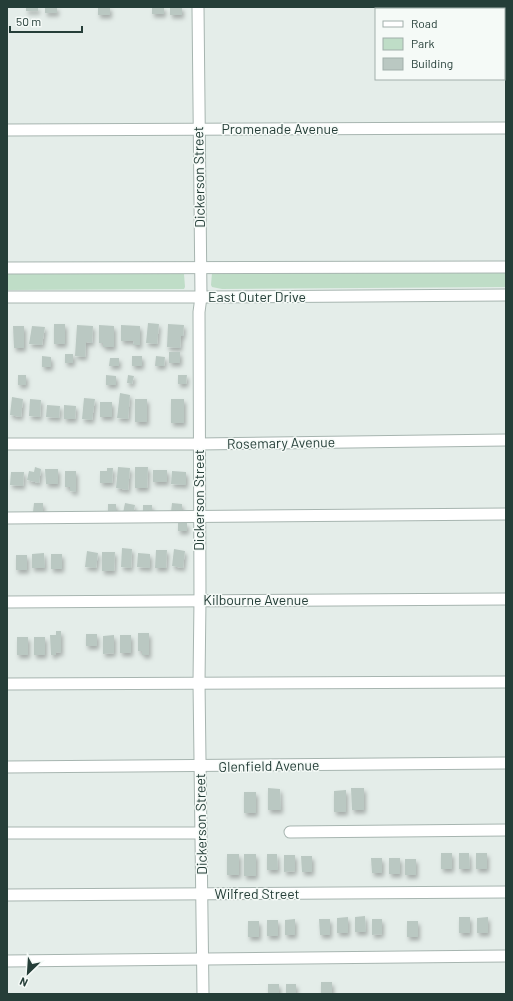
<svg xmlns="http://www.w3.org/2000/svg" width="513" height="1001" font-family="Barlow,sans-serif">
  <defs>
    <filter id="shadow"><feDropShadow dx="2" dy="3.5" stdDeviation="2" flood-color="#0004"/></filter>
  </defs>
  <rect width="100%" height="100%" fill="#e4ede9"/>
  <!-- green -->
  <g fill="#bfddc7">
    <polygon points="506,272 506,287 222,289 212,287 211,285 212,273"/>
    <polygon points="7,274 184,274 185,287 184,289 7,290"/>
  </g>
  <!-- building -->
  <g fill="#bac8c2" filter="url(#shadow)">
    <rect x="26" y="7" width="12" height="4"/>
    <rect x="45" y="7" width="12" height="6"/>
    <rect x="98" y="7" width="12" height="8"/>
    <rect x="152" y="7" width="12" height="7"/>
    <rect x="170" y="7" width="12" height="8"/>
    <polygon points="148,323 159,324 157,344 146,343"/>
    <rect x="54" y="324" width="11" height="20"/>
    <polygon points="168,324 184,325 183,336 181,336 180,348 167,347"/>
    <polygon points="77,325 93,326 92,343 86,342 85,357 75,356"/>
    <polygon points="99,325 114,326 114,347 103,347 103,343 99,343"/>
    <polygon points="121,325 140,326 140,345 133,345 134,341 121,341"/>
    <polygon points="13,326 24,326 24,348 14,348"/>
    <polygon points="32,326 45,327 42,345 29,344"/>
    <rect x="169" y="352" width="11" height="11"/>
    <rect x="65" y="354" width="8" height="9"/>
    <polygon points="42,356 51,357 51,367 42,367"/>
    <rect x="132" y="356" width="10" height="10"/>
    <polygon points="156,356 165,357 164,366 155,366"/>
    <polygon points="110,358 119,358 119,366 109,366"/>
    <rect x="18" y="375" width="8" height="10"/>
    <polygon points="106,375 116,376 116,385 106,385"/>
    <polygon points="128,375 134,376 132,384 127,383"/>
    <polygon points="178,375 187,375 186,384 178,384"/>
    <polygon points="120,393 130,395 128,419 117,418"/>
    <polygon points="12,397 23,399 21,417 10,415"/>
    <polygon points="84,398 95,399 92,420 82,419"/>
    <polygon points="30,399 41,400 40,417 29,416"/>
    <rect x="135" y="399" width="12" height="23"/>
    <rect x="171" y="399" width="13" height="24"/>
    <rect x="100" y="402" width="12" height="15"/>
    <polygon points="47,405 60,406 59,418 46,417"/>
    <polygon points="64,405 76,406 75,419 64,419"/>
    <polygon points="35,467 41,469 39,483 27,480 29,471 34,472"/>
    <polygon points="118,467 130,468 128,490 116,488"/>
    <polygon points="135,467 148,467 147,488 135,488"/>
    <polygon points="107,468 113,468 112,483 100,483 100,471 107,471"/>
    <polygon points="45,469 58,469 58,484 46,484"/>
    <rect x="153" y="470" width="14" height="12"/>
    <polygon points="65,471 76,471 76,492 70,491 70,487 65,487"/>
    <polygon points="172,471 186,472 186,485 171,484"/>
    <polygon points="11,472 24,472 23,486 10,485"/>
    <polygon points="34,503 43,503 43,512 33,512"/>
    <polygon points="125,503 135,505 133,515 123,513"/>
    <polygon points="172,503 182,504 182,513 171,512"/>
    <rect x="108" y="504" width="8" height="9"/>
    <polygon points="143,505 152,505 152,514 143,513"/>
    <rect x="178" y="523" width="9" height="8"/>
    <polygon points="122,548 132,549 131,568 121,567"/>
    <polygon points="174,549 185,551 183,568 172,566"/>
    <polygon points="156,550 167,550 166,568 155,568"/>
    <polygon points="87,551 98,553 96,568 85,567"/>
    <polygon points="102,552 115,552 114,571 102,571"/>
    <polygon points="44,553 45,568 32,568 32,554"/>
    <polygon points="138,553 150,554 150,568 137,567"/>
    <rect x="51" y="554" width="11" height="15"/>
    <rect x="16" y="555" width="11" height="15"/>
    <polygon points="56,631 61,631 61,653 56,652 56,655 51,655 50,635 56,635"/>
    <polygon points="138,633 149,633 149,655 142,655 142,651 138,651"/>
    <rect x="86" y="634" width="11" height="12"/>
    <polygon points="114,635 114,653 103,654 103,636"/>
    <rect x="120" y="635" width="11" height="18"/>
    <rect x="17" y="637" width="11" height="18"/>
    <rect x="34" y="637" width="11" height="18"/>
    <polygon points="268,788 280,789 281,810 268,810"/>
    <polygon points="351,788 364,788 364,810 352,810"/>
    <polygon points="346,790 346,812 334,812 334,791"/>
    <rect x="244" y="792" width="12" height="21"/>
    <rect x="441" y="853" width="11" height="16"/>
    <polygon points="459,853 469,853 470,869 459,869"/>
    <rect x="476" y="853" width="11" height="16"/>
    <rect x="227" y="854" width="12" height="21"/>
    <rect x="244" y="854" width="12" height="22"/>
    <polygon points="267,854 277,854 278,870 267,870"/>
    <polygon points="284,855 295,855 295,871 284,872"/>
    <polygon points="301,856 312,856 312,872 302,872"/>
    <polygon points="371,858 382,858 382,873 372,873"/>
    <rect x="389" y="858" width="11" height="16"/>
    <rect x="405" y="859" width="11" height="16"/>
    <polygon points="365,916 366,932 355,932 355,917"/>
    <polygon points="348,917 348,933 337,933 337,918"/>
    <rect x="459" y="917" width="11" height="16"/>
    <polygon points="488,917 488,933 477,933 477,918"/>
    <polygon points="295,919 295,935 285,935 285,920"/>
    <polygon points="319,919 330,919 330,935 320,935"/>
    <polygon points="372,919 382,919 382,934 372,935"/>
    <rect x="267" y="920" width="11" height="16"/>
    <rect x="248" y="921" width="11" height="16"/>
    <rect x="407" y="921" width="11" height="16"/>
    <rect x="321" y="982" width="11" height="12"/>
    <rect x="268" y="984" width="11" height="10"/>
    <rect x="286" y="984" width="10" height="10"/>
  </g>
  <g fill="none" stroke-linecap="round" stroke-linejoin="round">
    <defs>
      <g id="minor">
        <polyline points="198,7 201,297 199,312 200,600 199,682 203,994"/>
        <polyline points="7,130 506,128"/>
        <polyline points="7,268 506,267"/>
        <polyline points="7,297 201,297 506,295"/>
        <polyline points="7,444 199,444 506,440"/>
        <polyline points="7,518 506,514"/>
        <polyline points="7,602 506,599"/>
        <polyline points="7,684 506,682"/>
        <polyline points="7,767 506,763"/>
        <polyline points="290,832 506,830"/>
        <polyline points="7,833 201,833"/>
        <polyline points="7,895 506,892"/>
        <polyline points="7,961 506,956"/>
      </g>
    </defs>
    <!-- minor casing -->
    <use href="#minor" stroke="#a7b5b0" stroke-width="13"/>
    <!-- minor -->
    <use href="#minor" stroke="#fff" stroke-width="11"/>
  </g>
  <g text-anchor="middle" stroke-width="3" stroke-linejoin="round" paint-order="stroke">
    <!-- street labels -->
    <g font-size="14" fill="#253e38" stroke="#f5faf7">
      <text x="280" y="134">Promenade Avenue</text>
      <text transform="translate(199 177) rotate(-91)" y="5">Dickerson Street</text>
      <text x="257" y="302">East Outer Drive</text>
      <text transform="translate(281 443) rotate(-1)" y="5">Rosemary Avenue</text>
      <text transform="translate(199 500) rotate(-90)" y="5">Dickerson Street</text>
      <text x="256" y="605">Kilbourne Avenue</text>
      <text transform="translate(269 766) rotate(-1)" y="5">Glenfield Avenue</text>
      <text transform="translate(201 824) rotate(-91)" y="5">Dickerson Street</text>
      <text x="257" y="899">Wilfred Street</text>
    </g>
  </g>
  <!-- border -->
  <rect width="513" height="1001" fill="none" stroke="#253e38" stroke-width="16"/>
  <!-- legend -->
  <rect x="375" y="8" width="130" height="72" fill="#f5faf7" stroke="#a2afab"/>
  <rect x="383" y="21" width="20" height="6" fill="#ffffff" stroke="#a2afab"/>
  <text x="411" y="28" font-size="12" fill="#253e38">Road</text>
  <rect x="383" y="38" width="20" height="12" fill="#bfddc7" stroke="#a2afab"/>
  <text x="411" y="48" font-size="12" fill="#253e38">Park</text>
  <rect x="383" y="58" width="20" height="12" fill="#bac8c2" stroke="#a2afab"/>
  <text x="411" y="68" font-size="12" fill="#253e38">Building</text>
  <!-- north arrow -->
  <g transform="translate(28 973) rotate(205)" stroke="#f5faf7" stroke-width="3" paint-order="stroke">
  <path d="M0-3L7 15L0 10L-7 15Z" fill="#253e38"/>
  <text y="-6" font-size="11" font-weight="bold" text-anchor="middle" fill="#253e38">N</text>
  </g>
  <!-- scale -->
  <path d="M10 26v6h72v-6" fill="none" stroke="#253e38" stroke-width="2"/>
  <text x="16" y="26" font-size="12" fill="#253e38" stroke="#f5faf7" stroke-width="3" paint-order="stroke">50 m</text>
</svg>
